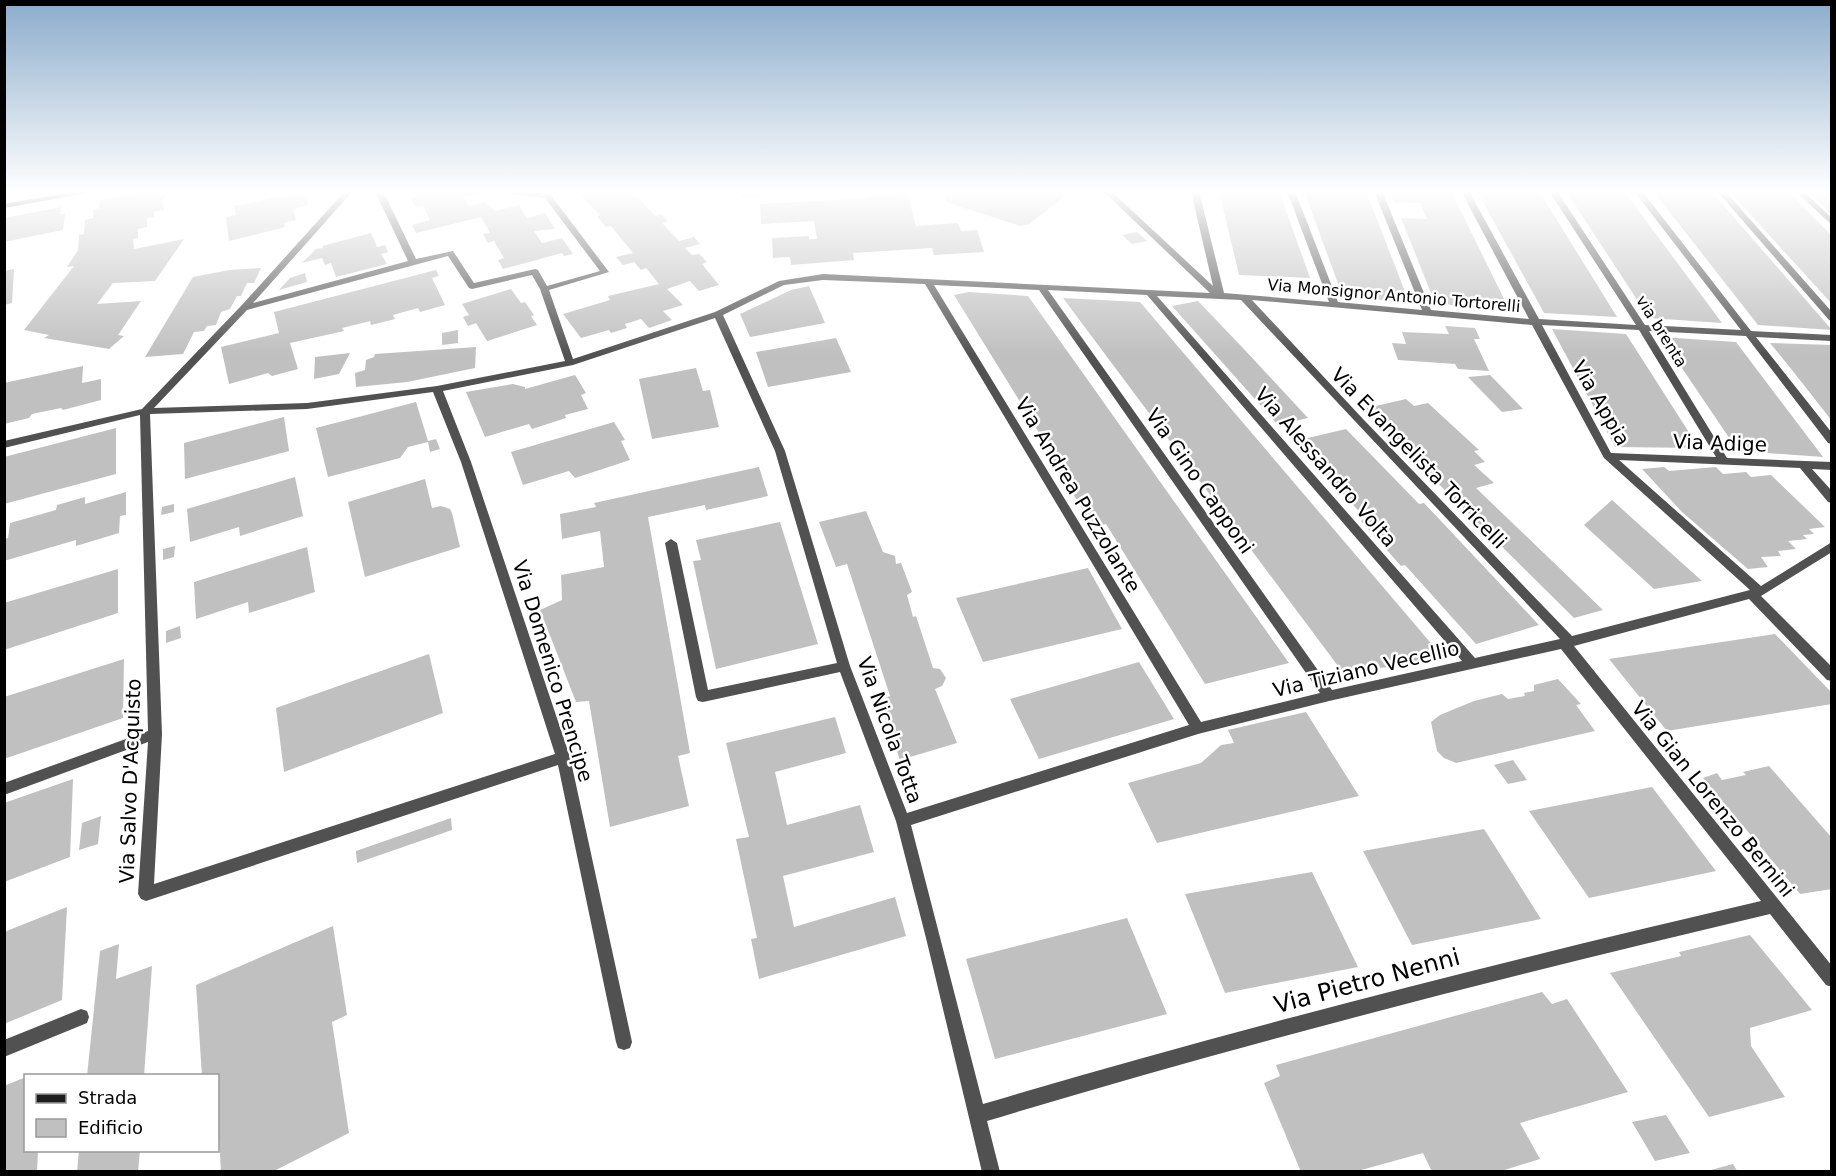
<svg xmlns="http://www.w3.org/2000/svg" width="1836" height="1176" font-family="'DejaVu Sans',sans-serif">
  <rect width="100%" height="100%" fill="#fff"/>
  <!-- building -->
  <g fill="#c0c0c0">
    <polygon points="150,191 166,191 166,197 163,198 164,210 154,212 154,217 147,218 147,227 138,229 138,238 133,239 134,249 184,239 155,281 113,283 97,304 141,301 118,335 124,336 109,349 44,338 49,335 24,330 74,266 67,267 78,250 79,235 84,234 85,220 93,218 93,210 99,208 100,200"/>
    <polygon points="414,191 480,191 482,194 463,196 469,206 485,202 495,211 519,205 527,218 545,213 555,229 534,231 542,243 562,238 573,254 564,256 562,253 503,269 498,260 504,258 494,241 488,243 483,234 490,233 481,217 416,233 412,225 430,220 423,205 415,207 412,199 418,198"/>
    <polygon points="576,191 632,191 655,216 661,214 668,221 662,223 679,241 694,237 700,244 685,248 692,255 699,254 707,262 702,264 719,285 699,291 690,281 667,289 683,305 663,311 672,320 649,328 641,319 625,324 627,328 611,333 609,330 581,338 563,314 610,300 608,296 659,284 646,268 641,270 634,262 623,265 616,257 633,253 611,226 606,227 597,216 600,215"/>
    <polygon points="741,191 762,191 762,196 741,197"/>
    <polygon points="954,191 1059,191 1065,196 1029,224 1020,226 946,202 945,197"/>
    <polygon points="1219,191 1279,191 1310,278 1239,275"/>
    <polygon points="1304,191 1366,191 1409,302 1343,297"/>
    <polygon points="1389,191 1451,191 1509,309 1450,305 1431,293 1401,218 1427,219 1420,203 1394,202"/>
    <polygon points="1477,191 1539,191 1617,317 1544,313"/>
    <polygon points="1566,191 1624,191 1722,323 1649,318"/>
    <polygon points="1653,191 1711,191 1832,330 1758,325"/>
    <polygon points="1729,191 1788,191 1832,236 1832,304"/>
    <polygon points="1807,191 1832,191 1832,215 1814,197"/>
    <polygon points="305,192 308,205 293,209 296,220 284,223 285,227 229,241 226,217 236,215 234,206"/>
    <polygon points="907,192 916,226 958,223 961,231 977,230 984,252 934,255 932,248 853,253 854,260 791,265 790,257 773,258 772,238 809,236 809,239 817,239 814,221 761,224 760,204 868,198 867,195"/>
    <polygon points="61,207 60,214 65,214 63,230 4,242 4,218"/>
    <polygon points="1137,232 1147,241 1132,244 1122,235"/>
    <polygon points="371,233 377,247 385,245 388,252 381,254 387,264 336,277 331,263 325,265 322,258 302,263 316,249 323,248 322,246"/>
    <polygon points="261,268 254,283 247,283 241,296 237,296 230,309 221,312 216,325 207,326 204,331 194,332 183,354 145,357 193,277 229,270"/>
    <polygon points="14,269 12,303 4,305 4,271"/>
    <polygon points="436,270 439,276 432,278 445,305 420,312 418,308 393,315 395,319 371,325 370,321 342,328 344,331 290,343 298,369 272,376 268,373 229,384 221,347 279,333 274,312"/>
    <polygon points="305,273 307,282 279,290 290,278"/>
    <polygon points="809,286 825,323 750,337 740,314 791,290"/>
    <polygon points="511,289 521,303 525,302 534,315 531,316 537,325 487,341 476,323 468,326 463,317 469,315 462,304"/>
    <polygon points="969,292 1028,296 1289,663 1205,684 1106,524 1093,527 1048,452 1051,452 954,295"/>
    <polygon points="1063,298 1140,302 1441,655 1395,667 1341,670"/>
    <polygon points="1198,301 1242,347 1308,418 1278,425 1172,306"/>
    <polygon points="1445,326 1475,328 1480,339 1474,339 1489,371 1458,369 1455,364 1398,360 1392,343 1406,344 1402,332 1449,334"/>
    <polygon points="1552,329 1626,334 1699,448 1615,447"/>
    <polygon points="458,330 458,343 442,345 442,333"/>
    <polygon points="1661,337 1736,342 1823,457 1738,451"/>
    <polygon points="836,338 851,372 768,387 756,352"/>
    <polygon points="1770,343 1832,345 1832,421 1792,370"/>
    <polygon points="476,347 475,368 407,382 356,387 355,373 365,370 366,360 374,357 375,354"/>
    <polygon points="350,353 339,374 314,379 315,357"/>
    <polygon points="83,366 82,383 101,379 101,400 63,410 61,408 32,414 29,418 4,424 4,383"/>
    <polygon points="696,368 703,391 710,390 719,427 652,439 639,379"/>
    <polygon points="575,375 586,393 581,395 588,409 565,415 566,418 532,429 529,424 485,437 466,392 513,384 525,387 525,389"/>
    <polygon points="1490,375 1492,377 1523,409 1502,412 1468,377"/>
    <polygon points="1406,399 1414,406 1428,403 1479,450 1474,451 1485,462 1474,465 1494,483 1476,488 1603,610 1574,618 1363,409"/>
    <polygon points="416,402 428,441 436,439 440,449 430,452 428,442 408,447 400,458 328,477 316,428"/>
    <polygon points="284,417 289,451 185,479 184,443"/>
    <polygon points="614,422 625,440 621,441 630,460 575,478 569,471 523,485 511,452"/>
    <polygon points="116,428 116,474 4,504 4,457"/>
    <polygon points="1346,429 1419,504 1424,503 1539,625 1476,644 1405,565 1401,566 1361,521 1365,518 1295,441"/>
    <polygon points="759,467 768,496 706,510 705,505 648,517 690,753 678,756 689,806 610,827 589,701 576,702 540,610 562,600 561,575 604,567 600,531 562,539 560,514 596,507 594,503"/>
    <polygon points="1664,467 1669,471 1716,467 1723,474 1746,472 1751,477 1771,475 1825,527 1809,529 1814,534 1803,535 1807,539 1788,541 1796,549 1778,551 1781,556 1761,557 1768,567 1748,569 1682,512 1642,469"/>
    <polygon points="295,477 303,516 240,536 239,527 190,542 187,509"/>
    <polygon points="425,479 432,508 441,506 450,509 452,513 460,547 365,577 348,502"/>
    <polygon points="126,492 126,515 120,516 119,533 76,546 76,540 4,561 4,539 8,538 10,523 56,510 57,505 85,497 85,504"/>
    <polygon points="1612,500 1633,519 1702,581 1654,589 1584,525"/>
    <polygon points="174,504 174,512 161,515 162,507"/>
    <polygon points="866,511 883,552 895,556 896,564 901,563 912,592 907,595 913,617 916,616 933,668 940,669 946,678 942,686 935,689 957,743 900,760 879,700 890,696 847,564 836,567 819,522"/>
    <polygon points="780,522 818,644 716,669 693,561 701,560 696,540"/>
    <polygon points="175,546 174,557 163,560 163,549"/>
    <polygon points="307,547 315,592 249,613 248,602 196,619 194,582"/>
    <polygon points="1088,568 1122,629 983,662 956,598"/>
    <polygon points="118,569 118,613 4,650 4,603"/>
    <polygon points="180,626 181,638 166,643 166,631"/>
    <polygon points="1775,634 1832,693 1832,704 1667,731 1609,659"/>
    <polygon points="429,654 443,713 284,772 276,708"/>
    <polygon points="124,659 123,718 4,759 4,697"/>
    <polygon points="1139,662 1174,719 1039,759 1010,699"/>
    <polygon points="1558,679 1581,704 1576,705 1595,731 1456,763 1444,758 1437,751 1431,722 1440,715 1474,701 1502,694 1508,699 1525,696 1524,693 1534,691 1534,685"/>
    <polygon points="1306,712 1359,796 1157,843 1128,783 1201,763 1221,745 1234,743 1228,730"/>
    <polygon points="835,717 846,753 775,772 787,825 860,805 874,852 783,876 794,927 895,897 906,936 759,979 751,939 757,938 736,839 749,837 726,743"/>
    <polygon points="1513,760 1527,780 1508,784 1494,765"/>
    <polygon points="1769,766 1832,838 1832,889 1800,894 1703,778 1717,773 1722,780 1746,775 1743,772"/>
    <polygon points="73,779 70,857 4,882 4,803"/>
    <polygon points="1652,787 1716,871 1589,898 1529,811"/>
    <polygon points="101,816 98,844 79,850 82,823"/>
    <polygon points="451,818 452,830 357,863 356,851"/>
    <polygon points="1484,829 1541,919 1412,945 1363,851"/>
    <polygon points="1312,872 1358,967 1225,993 1185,894"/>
    <polygon points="67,907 62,1000 4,1024 4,932"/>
    <polygon points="1127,918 1167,1014 995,1059 966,959"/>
    <polygon points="333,926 347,1015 332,1022 349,1133 272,1172 221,1172 218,1119 218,1076 202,1076 196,985"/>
    <polygon points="1750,935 1812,1010 1750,1028 1751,1046 1785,1097 1709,1117 1610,973 1681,956 1679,952"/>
    <polygon points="119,944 116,979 152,966 144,1076 87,1076 100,951"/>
    <polygon points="1542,992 1552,1004 1567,999 1628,1092 1520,1123 1540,1159 1498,1172 1432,1172 1423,1153 1354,1172 1301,1172 1264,1083 1280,1076 1276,1065"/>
    <polygon points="26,1077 26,1150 38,1150 37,1172 4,1172 4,1086"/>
    <polygon points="1666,1115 1690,1153 1655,1161 1632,1122"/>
    <polygon points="79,1150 140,1150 138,1172 77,1172"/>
    <polygon points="1733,1164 1738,1172 1707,1172 1707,1171"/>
  </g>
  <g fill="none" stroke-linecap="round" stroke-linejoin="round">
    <!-- minor -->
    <g fill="#515151" fill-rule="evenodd">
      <path d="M345 191H353L253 303 408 261 375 191H383L416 259 453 251 474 283 535 269 538 270 547 286 600 271 545 198 505 193 501 191H520L550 194 609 272 549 290 573 359 715 312 779 281 823 274 1210 293 1103 191H1111L1213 286 1191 191H1199L1224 293 1329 302 1287 191H1295L1338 302 1422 310 1374 191H1382L1431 310 1529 319 1461 191H1469L1539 319 1636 325 1549 191H1557L1645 325 1741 330 1634 191H1642L1751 331 1832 335V341L1756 337 1832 433V444L1828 443 1746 336 1649 331 1727 458 1832 462V470L1812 469 1832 491V503L1828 502 1800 468 1619 460 1761 586 1832 542V552L1761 596 1832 667V681L1827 680 1749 599 1574 646 1832 966V987L1826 985 1770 914C1507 976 1246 1043 987 1121L1000 1172H982L926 938 896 821 840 672 703 702 698 701 696 697 665 543 671 539 677 543 708 690 837 663 775 451 715 318 573 365 443 391 471 462 570 757 632 1042 630 1048 624 1050 618 1048 616 1042 558 765 146 901 141 899 138 894 148 742 4 795V783L148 731 140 415 4 448V441L142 409 241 306ZM448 256 469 288 472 289 532 275 540 289 565 361 437 386 307 403 154 408 247 310ZM823 280 925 284 1189 725 907 813 850 666 785 451 723 315 784 285ZM934 285 1039 290 1320 693 1201 722ZM1048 290 1147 295 1462 661 1332 690ZM1157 296 1241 300 1560 639 1475 658ZM1252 300 1532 325 1604 458 1750 590 1572 636 1363 419ZM1542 325 1639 330 1716 457 1611 453ZM433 392 461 462 555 754 154 884 162 734 150 414 307 409ZM1561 649 1761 901C1499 962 1240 1028 983 1104L911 825 1198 734 1329 701Z"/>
      <polygon points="1717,191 1725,191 1832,312 1832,321 1829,320"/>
      <polygon points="1795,191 1803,191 1832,218 1832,225"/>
      <polygon points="81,1009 87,1011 89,1017 87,1023 4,1057 4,1040"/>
    </g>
    <!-- secondary -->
    <polygon fill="#1e1e1e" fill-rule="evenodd" points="78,191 92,191 88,193 4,208 4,204"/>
  </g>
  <!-- sky -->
  <linearGradient id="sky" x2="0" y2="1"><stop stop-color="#8baccb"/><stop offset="0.54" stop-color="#fff"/><stop offset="1" stop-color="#fff" stop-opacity="0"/></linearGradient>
  <rect width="1836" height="355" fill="url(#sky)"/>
  <g text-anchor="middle" stroke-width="5" stroke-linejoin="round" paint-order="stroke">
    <!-- far-street labels -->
    <g font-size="16" fill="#000" stroke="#fff">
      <text transform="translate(1394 295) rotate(5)" y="6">Via Monsignor Antonio Tortorelli</text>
      <text transform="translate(1662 331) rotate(58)" y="6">via brenta</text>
    </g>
    <!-- street labels -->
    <g font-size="20" fill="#000" stroke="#fff">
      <text transform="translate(1601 403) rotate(60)" y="7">Via Appia</text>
      <text transform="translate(1720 443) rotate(2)" y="7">Via Adige</text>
      <text transform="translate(1419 458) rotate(46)" y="7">Via Evangelista Torricelli</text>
      <text transform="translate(1326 467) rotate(49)" y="7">Via Alessandro Volta</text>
      <text transform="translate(1200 481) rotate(55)" y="7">Via Gino Capponi</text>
      <text transform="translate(1078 495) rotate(59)" y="7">Via Andrea Puzzolante</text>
      <text transform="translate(1366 669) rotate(-13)" y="7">Via Tiziano Vecellio</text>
      <text transform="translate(553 671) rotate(73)" y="7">Via Domenico Prencipe</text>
      <text transform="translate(890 730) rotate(70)" y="7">Via Nicola Totta</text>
      <text transform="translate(130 781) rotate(-88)" y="7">Via Salvo D'Acquisto</text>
      <text transform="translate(1713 799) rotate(51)" y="7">Via Gian Lorenzo Bernini</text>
    </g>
    <!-- near-street labels -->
    <g font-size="24" fill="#000" stroke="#fff">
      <text transform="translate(1367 981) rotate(-15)" y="8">Via Pietro Nenni</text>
    </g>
  </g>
  <!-- border -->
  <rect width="1836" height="1176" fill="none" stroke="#000000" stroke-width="12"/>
  <!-- legend -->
  <rect x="24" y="1074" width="195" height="78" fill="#ffffff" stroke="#999999" stroke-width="1.5"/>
  <rect x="36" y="1094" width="30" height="9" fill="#1e1e1e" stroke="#999999" stroke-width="1.5"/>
  <text x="78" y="1104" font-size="18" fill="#000000">Strada</text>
  <rect x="36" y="1119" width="30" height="18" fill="#c0c0c0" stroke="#999999" stroke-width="1.5"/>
  <text x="78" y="1134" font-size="18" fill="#000000">Edificio</text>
</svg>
